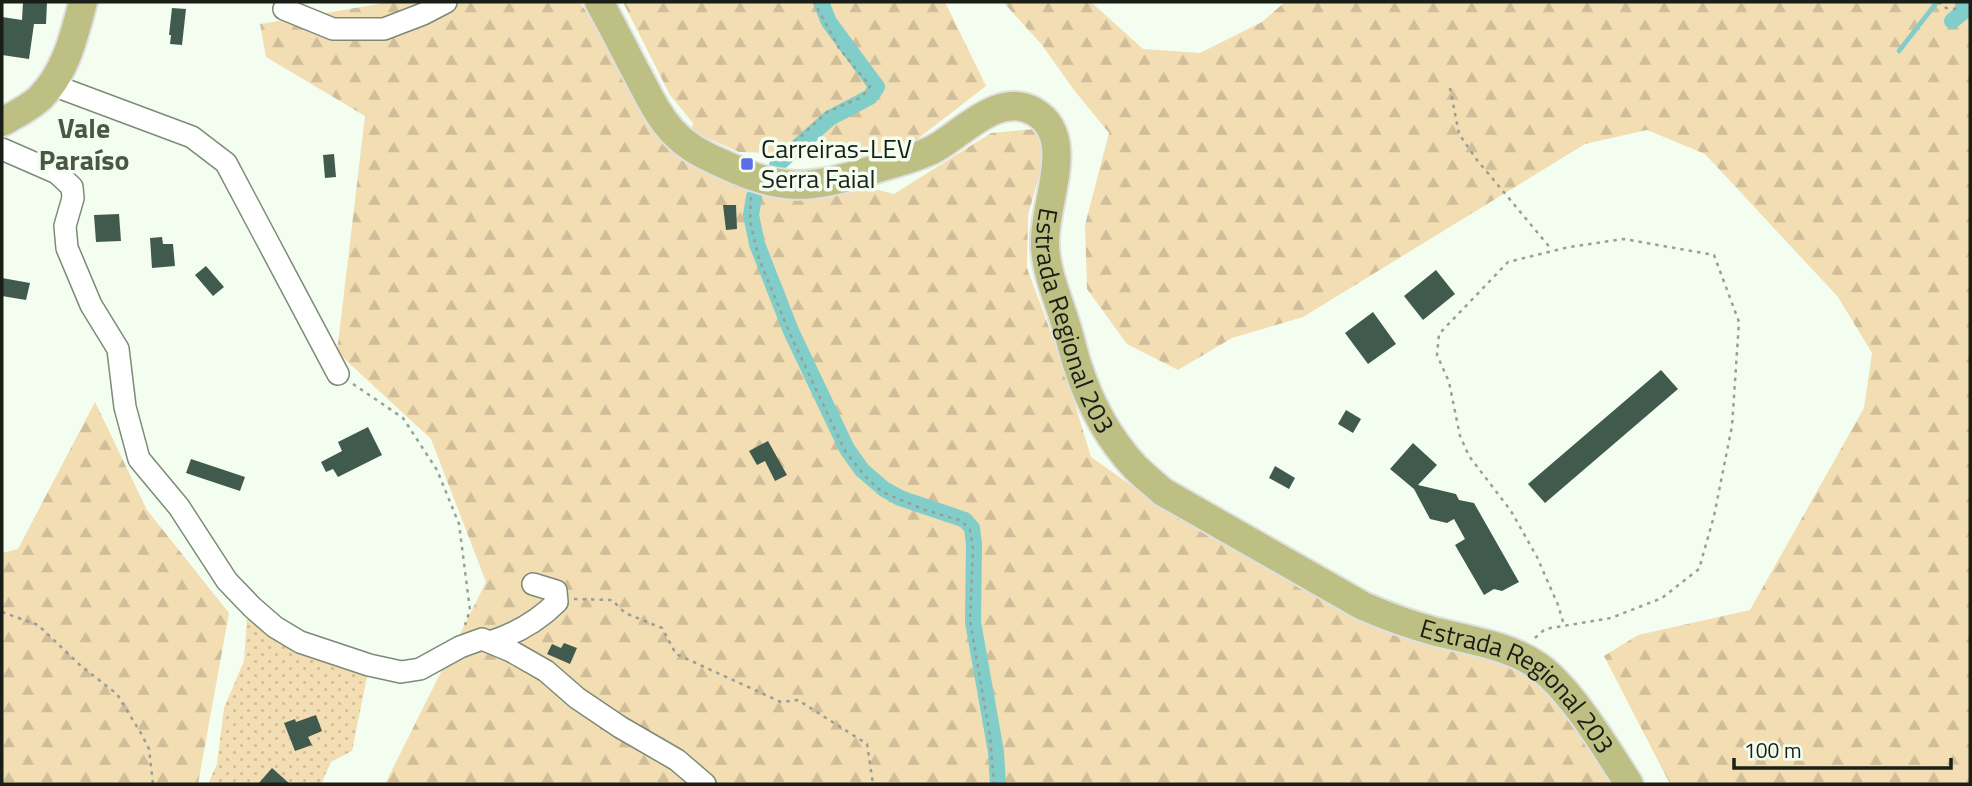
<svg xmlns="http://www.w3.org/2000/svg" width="1972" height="786" font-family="'Titillium Web',sans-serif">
  <defs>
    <pattern id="green-dots" width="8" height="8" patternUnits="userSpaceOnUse" patternTransform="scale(1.75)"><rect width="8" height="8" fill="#f3ddb3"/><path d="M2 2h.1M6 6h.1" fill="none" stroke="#d0bd99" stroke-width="1.8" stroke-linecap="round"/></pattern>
    <pattern id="forest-firs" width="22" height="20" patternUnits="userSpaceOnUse" patternTransform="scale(1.75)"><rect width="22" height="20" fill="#f3ddb3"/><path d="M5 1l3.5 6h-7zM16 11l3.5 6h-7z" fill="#d0bd99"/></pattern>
  </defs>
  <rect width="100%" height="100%" fill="#f4fef0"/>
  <!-- green -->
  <polygon fill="url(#green-dots)" points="248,603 368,672 352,751 331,762 321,784 208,784 217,764 224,708 244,661"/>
  <!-- forest -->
  <g fill="url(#forest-firs)">
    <polygon points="380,2 580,2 668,143 763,183 838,180 894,194 991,133 1036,129 1046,151 1028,215 1027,268 1063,365 1091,457 1155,502 1509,659 1547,686 1615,784 385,784 486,582 431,439 337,352 365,116 266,57 260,24 379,4"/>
    <polygon points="623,2 945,2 986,86 894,157 739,152 691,131 693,123 670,95"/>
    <polygon points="1003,2 1091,2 1143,49 1200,53 1262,22 1285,2 1970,2 1970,784 1670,784 1604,656 1638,635 1750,610 1864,408 1872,353 1838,297 1705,154 1647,130 1585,144 1303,317 1232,338 1178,370 1127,344 1087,289 1085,225 1109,133 1074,90 1042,45"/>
    <polygon points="95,402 147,510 229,613 198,784 2,784 2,553 18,549"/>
  </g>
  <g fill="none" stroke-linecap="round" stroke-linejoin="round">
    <!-- stream -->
    <polyline stroke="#80cdc9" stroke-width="4.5" points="1899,51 1937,2"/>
    <!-- canal -->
    <g stroke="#80cdc9" stroke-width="16">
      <polyline points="1952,21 1963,12 1963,2"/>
      <polyline points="777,165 830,118 870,97 877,87 829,22 821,2"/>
      <polyline points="754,197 751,215 757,244 791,331 847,449 862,470 884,489 900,498 965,520 972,528 974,544 973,622 996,752 998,784"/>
    </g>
  </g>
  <!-- building -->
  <g fill="#415a4e">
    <polygon points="23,2 47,2 46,24 34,24 29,59 2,55 2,17 22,20"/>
    <polygon points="172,8 186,9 182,45 170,44 171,35 169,35"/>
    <polygon points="334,154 336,177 325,178 323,155"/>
    <polygon points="723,205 736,205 737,229 726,230"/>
    <polygon points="119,214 121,241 96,242 94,215"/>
    <polygon points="162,237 163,244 173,244 175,266 152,268 150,238"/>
    <polygon points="206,266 224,287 213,296 195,275"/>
    <polygon points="1436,270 1455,294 1423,320 1404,296"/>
    <polygon points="2,278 30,283 26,300 2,296"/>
    <polygon points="1373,312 1396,344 1368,364 1345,333"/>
    <polygon points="1661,370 1678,389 1545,503 1528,484"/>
    <polygon points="1346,410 1361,419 1353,433 1338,424"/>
    <polygon points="368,427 382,455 338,477 333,469 326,472 321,462 342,451 338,442"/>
    <polygon points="768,441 787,475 775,481 765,461 757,465 749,451"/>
    <polygon points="1413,443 1437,465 1418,485 1456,494 1459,500 1474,503 1519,582 1502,591 1494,589 1484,595 1455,545 1465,539 1454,519 1447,523 1430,519 1414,489 1390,469"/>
    <polygon points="191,459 245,477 240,491 186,473"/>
    <polygon points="1275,466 1295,478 1289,489 1269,478"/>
    <polygon points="564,643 577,648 570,664 547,654 552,644 561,648"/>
    <polygon points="316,715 322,731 308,737 312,745 295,751 284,723 295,719 296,722"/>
    <polygon points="272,768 290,784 258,784"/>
  </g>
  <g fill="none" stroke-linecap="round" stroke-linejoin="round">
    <defs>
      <g id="minor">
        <polyline points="284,9 333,29 384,29 423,14 446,2"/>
        <polyline points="50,84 192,137 226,163 338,374"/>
        <polyline points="2,149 57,173 72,187 73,198 65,226 67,248 91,305 118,349 125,407 139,459 179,507 227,581 252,607 275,627 300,642 369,665 401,672 420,669 460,647 482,639 511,651 546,671 577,698 620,727 677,760 705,784"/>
        <path d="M490 642C515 634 538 621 557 602L556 591 533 584"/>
      </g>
      <g id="major">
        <path id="s1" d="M599 2C612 25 624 49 636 72 647 92 656 113 672 131 686 146 701 154 719 162 782 192 806 190 872 170 891 164 913 159 932 150 962 135 998 90 1035 112 1078 138 1043 203 1045 245 1046 272 1057 296 1065 322 1070 337 1073 352 1078 367 1090 404 1109 439 1135 467 1144 476 1154 484 1163 492L1363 606C1386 616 1408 624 1433 631 1468 640 1508 645 1538 666 1571 689 1607 750 1629 784"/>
        <path d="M2 122C15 115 29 108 40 98 66 72 74 36 83 2"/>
      </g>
    </defs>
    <!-- minor casing -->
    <use href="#minor" stroke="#7c8b76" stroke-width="24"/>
    <!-- major casing -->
    <use href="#major" stroke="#dfe0df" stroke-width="32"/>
    <!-- path -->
    <g stroke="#98a095" stroke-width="2.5" stroke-dasharray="3.5 5" stroke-linecap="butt">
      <polyline points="1938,2 1946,8 1955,9 1956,2"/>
      <polyline points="1450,88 1459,134 1477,160 1552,250"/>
      <polyline points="776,160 827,112 862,97 870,86 839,48 814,2"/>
      <polyline points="751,197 750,221 759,259 790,334 845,451 865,476 882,492 925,510 962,521 970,530 973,548 970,621 990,736 994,784"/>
      <polyline points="353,384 403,418 437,470 459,524 470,610 465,625"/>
      <polyline points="574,599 612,600 625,613 662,628 676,654 781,702 798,700 867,744 873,784"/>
      <polyline points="2,612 38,625 81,666 117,694 142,735 149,749 153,784"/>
      <polyline points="1535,638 1545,629 1611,618 1662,598 1699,569 1714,516 1732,426 1739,322 1714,255 1624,239 1569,247 1508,262 1439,334 1437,355 1449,382 1460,436 1469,456 1511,511 1537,557 1558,605 1564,625"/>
    </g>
    <!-- minor -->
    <use href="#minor" stroke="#fff" stroke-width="21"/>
    <!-- major -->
    <use href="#major" stroke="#bebf83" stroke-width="28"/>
  </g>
  <!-- markers -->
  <rect fill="#5a6fe6" stroke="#f4fef0" stroke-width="2.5" x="740" y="157" width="14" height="14" rx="3.5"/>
  <g text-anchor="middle" stroke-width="7" stroke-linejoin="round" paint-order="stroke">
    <!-- poi labels -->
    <g font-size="26" fill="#191f17" stroke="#f4fef0" text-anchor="start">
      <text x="761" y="158">Carreiras-LEV<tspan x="761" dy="30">Serra Faial</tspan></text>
    </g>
    <!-- street labels -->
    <g font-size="26" fill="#191f17" stroke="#f4fef0">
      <text dy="9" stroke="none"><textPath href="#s1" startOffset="765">Estrada Regional 203</textPath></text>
      <text dy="9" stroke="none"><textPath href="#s1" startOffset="1374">Estrada Regional 203</textPath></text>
    </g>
    <!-- neighbourhood labels -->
    <g font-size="28" font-weight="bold" fill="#495744" stroke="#f4fef0">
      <text x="84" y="138">Vale<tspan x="84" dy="32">Paraíso</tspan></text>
    </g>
  </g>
  <!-- border -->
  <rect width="1972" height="786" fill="none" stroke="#191f17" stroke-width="7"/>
  <!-- scale -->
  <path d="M1734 758v10h217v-10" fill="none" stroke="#191f17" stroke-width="3.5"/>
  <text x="1744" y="758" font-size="21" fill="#191f17" stroke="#f4fef0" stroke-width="5" paint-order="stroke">100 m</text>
</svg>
